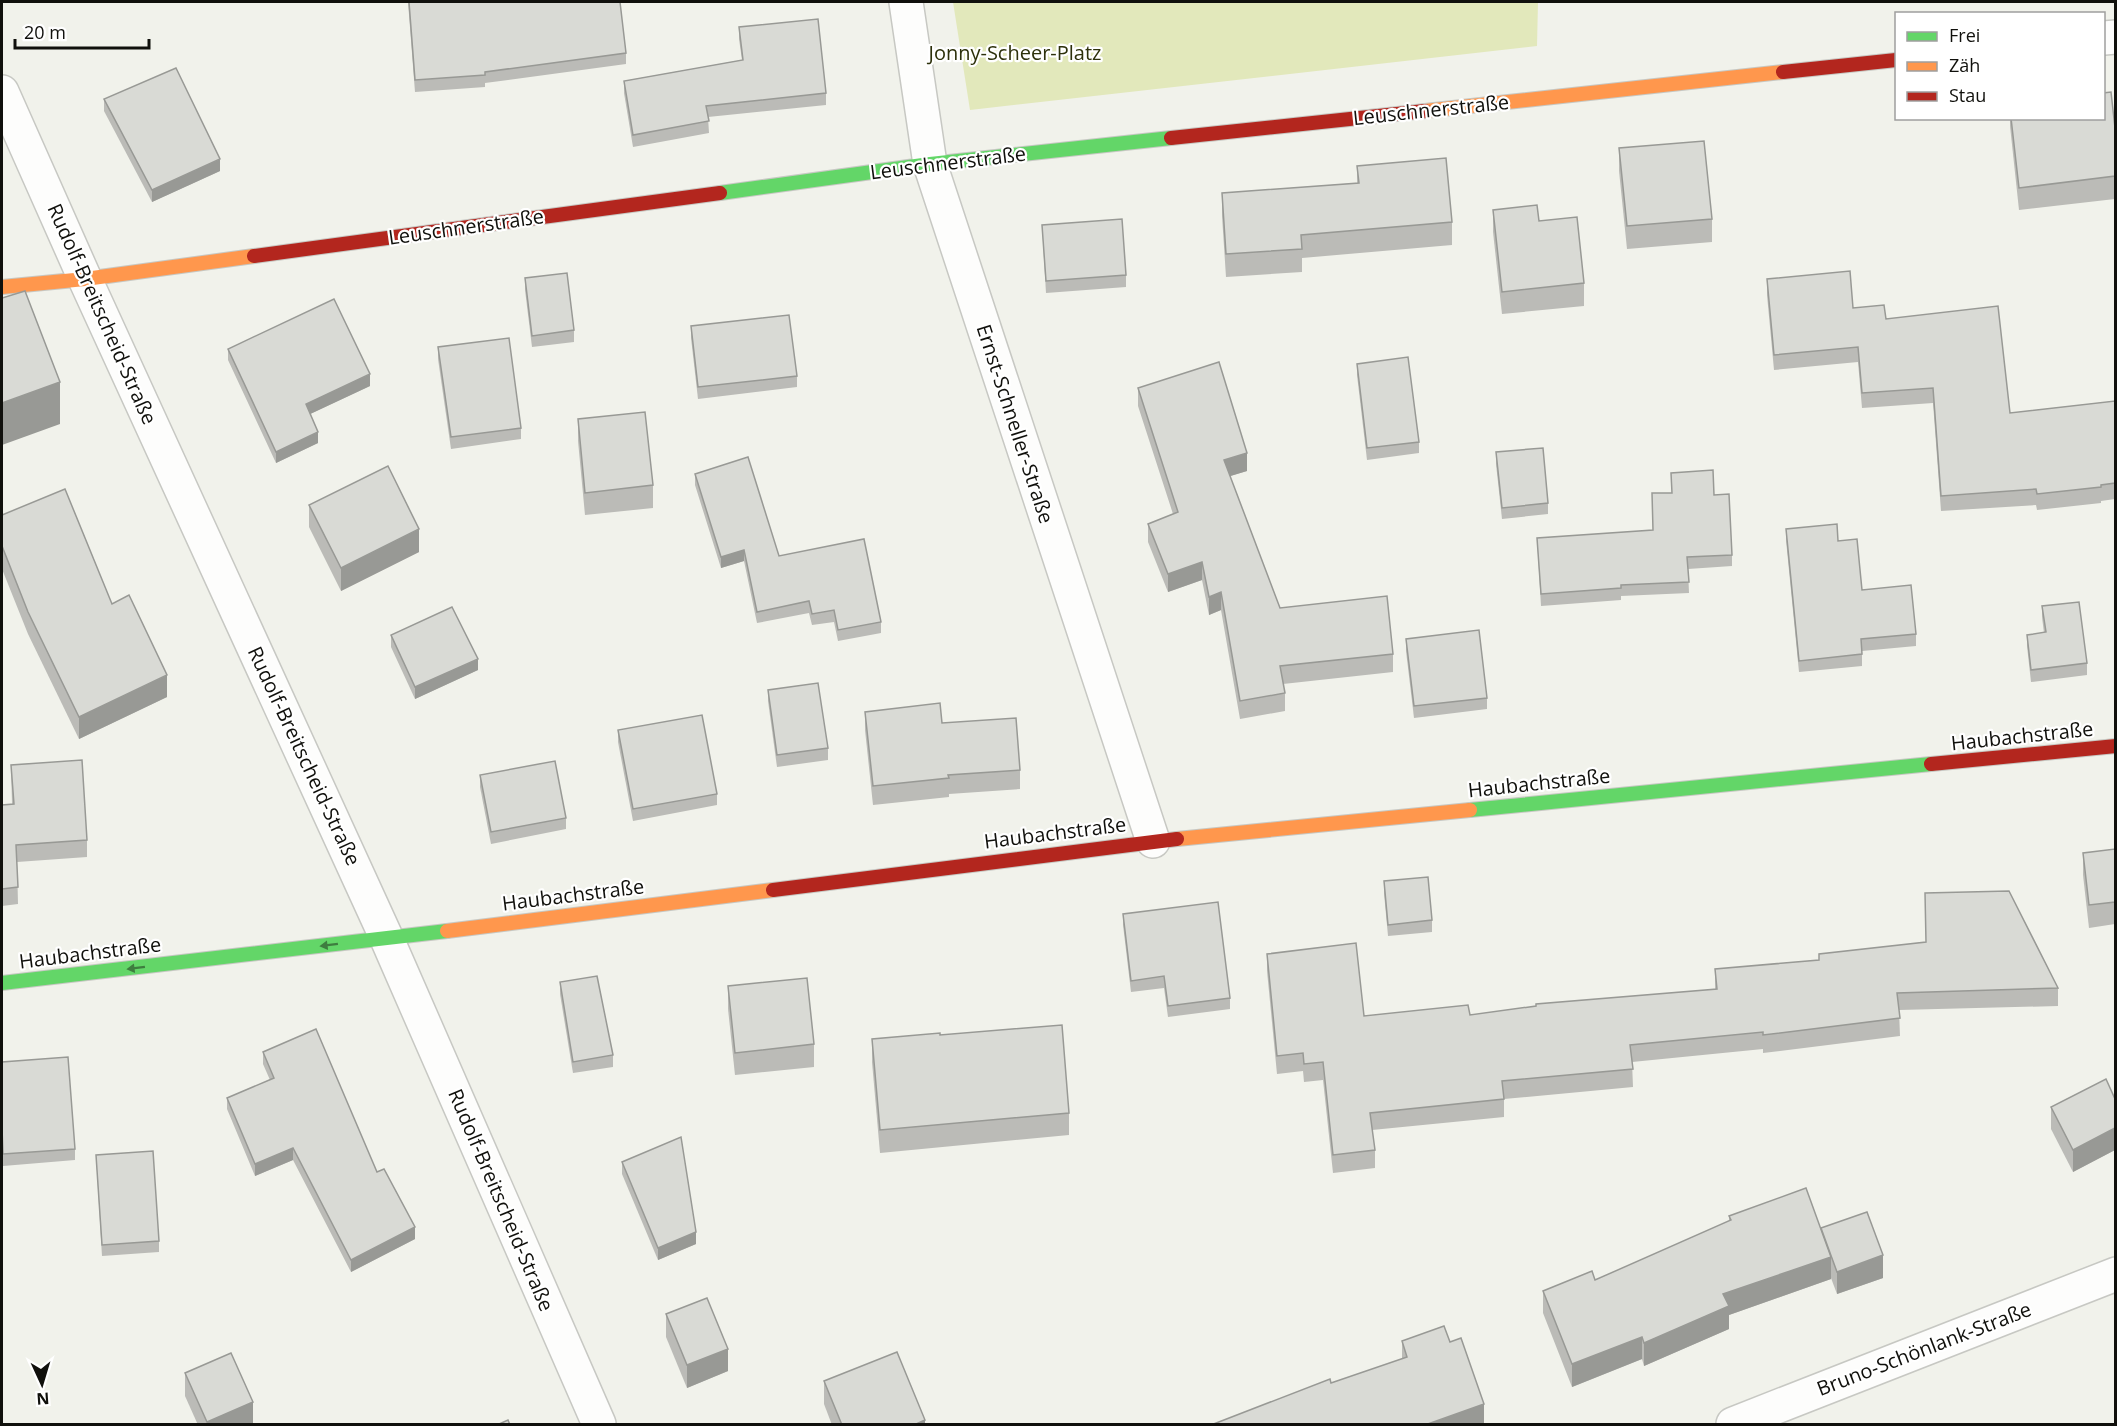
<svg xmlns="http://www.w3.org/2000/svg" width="2117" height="1426" font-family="'Open Sans',sans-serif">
  <rect width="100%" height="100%" fill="#f1f2eb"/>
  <!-- green -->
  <polygon fill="#e2e8bb" points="953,2 1538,2 1537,46 970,110"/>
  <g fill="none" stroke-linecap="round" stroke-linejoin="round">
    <defs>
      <g id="street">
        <polyline points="906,2 930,164 1153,841"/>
        <polyline points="2104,38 2116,37"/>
        <polyline points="2,92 85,279 387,939 599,1424"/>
        <polyline points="1733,1424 2116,1274"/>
      </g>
      <g id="fast">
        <polyline points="720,193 930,164 1171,138"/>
        <polyline points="1470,810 1931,764"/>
        <polyline points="2,983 447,931"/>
      </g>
      <g id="slow">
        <polyline points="1425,111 1783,72"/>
        <polyline points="2,287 85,279 254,256"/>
        <polyline points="1177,839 1470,810"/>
        <polyline points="447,931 773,890"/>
      </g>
      <g id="jam">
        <polyline points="1783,72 1896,60"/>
        <polyline points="1171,138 1425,111"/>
        <polyline points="254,256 720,193"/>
        <polyline points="1931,764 2116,746"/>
        <polyline points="773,890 1177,839"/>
      </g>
    </defs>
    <!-- street casing -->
    <use href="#street" stroke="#c7c8c3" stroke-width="36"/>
    <!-- fast casing -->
    <use href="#fast" stroke="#c7c8c3" stroke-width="16"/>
    <!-- slow casing -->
    <use href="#slow" stroke="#c7c8c3" stroke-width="16"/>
    <!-- jam casing -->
    <use href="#jam" stroke="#c7c8c3" stroke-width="16"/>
    <!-- street -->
    <use href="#street" stroke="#fdfdfc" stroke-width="33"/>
    <!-- fast -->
    <use href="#fast" stroke="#63d668" stroke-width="14"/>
    <!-- slow -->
    <use href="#slow" stroke="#ff974d" stroke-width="14"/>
    <!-- jam -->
    <use href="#jam" stroke="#b3261e" stroke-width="14"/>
  </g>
  <!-- wall -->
  <g fill="#bbbbb7">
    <polygon points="408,2 620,2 626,53 626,64 485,83 485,87 415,92"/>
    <polygon points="739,27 826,93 826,105 708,117 709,133 633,147 624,93 624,81 742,60 739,39"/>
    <polygon points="104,99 220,171 152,202 104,111"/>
    <polygon points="2010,118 2103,118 2115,128 2115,199 2019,210 2010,126"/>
    <polygon points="1619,148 1712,219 1712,242 1627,249 1619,171"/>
    <polygon points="1357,166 1452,222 1452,245 1302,258 1302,272 1226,277 1222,216 1222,193 1357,183"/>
    <polygon points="1493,210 1539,221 1584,283 1584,306 1502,314 1493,232"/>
    <polygon points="1042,225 1126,275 1126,287 1046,293"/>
    <polygon points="525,278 574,330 574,342 532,347 525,290"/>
    <polygon points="1767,279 1886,319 2010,413 2115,401 2115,499 2101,501 2101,503 2037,510 2036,505 1941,511 1933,403 1862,408 1858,362 1774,370 1767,295"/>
    <polygon points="691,326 797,376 797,387 698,399 691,338"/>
    <polygon points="438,347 521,428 521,439 451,449 438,359"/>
    <polygon points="228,349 370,386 310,414 318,443 276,463 228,360"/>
    <polygon points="1357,364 1419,442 1419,453 1367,460 1357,375"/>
    <polygon points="1138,388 1247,471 1230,476 1280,608 1393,654 1393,672 1283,684 1285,693 1285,711 1240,719 1221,610 1209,615 1202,580 1168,592 1148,542 1148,524 1173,514 1138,406"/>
    <polygon points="578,419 653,485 653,508 585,515 578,441"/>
    <polygon points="1496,452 1548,503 1548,514 1502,519 1496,464"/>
    <polygon points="1671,473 1714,495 1732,555 1732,566 1688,569 1689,593 1621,596 1621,600 1541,606 1537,538 1653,530 1652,493 1672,493"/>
    <polygon points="695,474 779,556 881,622 881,633 838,641 834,622 812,625 809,613 757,623 744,561 721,568 695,485"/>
    <polygon points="309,505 419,552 341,591 309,527"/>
    <polygon points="2,515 112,604 167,697 79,739 28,634 2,569"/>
    <polygon points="1786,529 1838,541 1862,590 1916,634 1916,646 1862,651 1862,666 1799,672 1786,540"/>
    <polygon points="2042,606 2087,663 2087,675 2031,682 2027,646 2027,635 2044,633 2042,617"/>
    <polygon points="391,635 478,670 415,699 391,647"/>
    <polygon points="1406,639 1487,698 1487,709 1414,718 1406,651"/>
    <polygon points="768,690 828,748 828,760 777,767 768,701"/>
    <polygon points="865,712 942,723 1020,770 1020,789 949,794 949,797 873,805 865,730"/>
    <polygon points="618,730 717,794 717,805 633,821 618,742"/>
    <polygon points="11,765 87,840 87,857 17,862 18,904 2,906 2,805 12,804"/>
    <polygon points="480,775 566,818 566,829 491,844 480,787"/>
    <polygon points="2115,849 2115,924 2089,928 2083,875 2083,853"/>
    <polygon points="1384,881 1432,920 1432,932 1388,936 1384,893"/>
    <polygon points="1925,893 2058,988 2058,1006 1899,1010 1900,1036 1763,1053 1763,1049 1632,1062 1633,1087 1504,1099 1504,1117 1372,1130 1375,1150 1375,1168 1333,1173 1323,1080 1304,1082 1303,1071 1277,1074 1267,971 1267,954 1364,1016 1470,1015 1715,989 1715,969 1819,960 1819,954 1926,942"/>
    <polygon points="1123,914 1230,998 1230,1009 1168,1017 1164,988 1131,992 1123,925"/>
    <polygon points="560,982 613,1055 613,1067 573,1073 560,994"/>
    <polygon points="728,986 814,1044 814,1067 735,1075 728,1009"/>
    <polygon points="940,1035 1069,1113 1069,1135 880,1153 872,1062 872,1039"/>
    <polygon points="263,1052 377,1172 415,1239 351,1272 293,1160 255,1176 227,1109 227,1098 270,1080 263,1064"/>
    <polygon points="2,1062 75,1149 75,1160 3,1166 2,1139"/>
    <polygon points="2115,1099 2115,1150 2073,1172 2051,1129 2051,1107"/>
    <polygon points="96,1155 159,1241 159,1252 102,1256"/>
    <polygon points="622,1162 696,1244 658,1260 622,1174"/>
    <polygon points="1729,1216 1821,1228 1883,1278 1837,1294 1831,1278 1831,1279 1729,1315 1729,1329 1644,1366 1642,1359 1572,1387 1543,1313 1543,1291 1595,1280 1729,1221"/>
    <polygon points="666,1314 728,1371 687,1388 666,1337"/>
    <polygon points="1402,1341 1450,1342 1484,1425 1331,1383 1402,1359"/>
    <polygon points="185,1373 253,1425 198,1425 185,1396"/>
    <polygon points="824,1381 925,1425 832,1425 824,1404"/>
  </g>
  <!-- shaded-wall -->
  <g fill="#989995">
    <polygon points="220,159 220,171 152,202 152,190"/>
    <polygon points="370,374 370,386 306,416 306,404"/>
    <polygon points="60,382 60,424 2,445 2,403"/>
    <polygon points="318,432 318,443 276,463 276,452"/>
    <polygon points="1247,453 1247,471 1224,478 1224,460"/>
    <polygon points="419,529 419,552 341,591 341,568"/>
    <polygon points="744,550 744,561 721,568 721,557"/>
    <polygon points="1202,562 1202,580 1168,592 1168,574"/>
    <polygon points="1221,592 1221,610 1209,615 1209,597"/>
    <polygon points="478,659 478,670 415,699 415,687"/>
    <polygon points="167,675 167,697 79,739 79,717"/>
    <polygon points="2115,1128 2115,1150 2073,1172 2073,1150"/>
    <polygon points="293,1148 293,1160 255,1176 255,1164"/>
    <polygon points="415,1227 415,1239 351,1272 351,1260"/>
    <polygon points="696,1232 696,1244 658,1260 658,1248"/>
    <polygon points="1883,1255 1883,1278 1837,1294 1837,1272"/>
    <polygon points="1831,1257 1831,1279 1729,1315 1729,1329 1644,1366 1644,1343 1723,1294"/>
    <polygon points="1642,1337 1642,1359 1572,1387 1572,1364"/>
    <polygon points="728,1349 728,1371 687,1388 687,1365"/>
    <polygon points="253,1402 253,1425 207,1425 207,1422"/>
    <polygon points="1484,1404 1484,1425 1425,1425"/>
    <polygon points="925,1420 925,1425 914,1425"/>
  </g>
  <!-- building -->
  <g fill="#d9dad5" stroke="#989995" stroke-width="1.5">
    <polygon points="409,2 620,2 626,53 485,72 485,75 415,80"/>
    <polygon points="818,19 826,93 706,106 709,121 633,135 624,81 743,60 739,27"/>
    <polygon points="176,68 220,159 152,190 104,99"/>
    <polygon points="2111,92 2115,128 2115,176 2019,188 2011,118 2103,118 2103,93"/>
    <polygon points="1704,141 1712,219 1627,226 1619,148"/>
    <polygon points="1446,158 1452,222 1301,235 1302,249 1226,254 1222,193 1359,183 1357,166"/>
    <polygon points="1537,205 1539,221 1577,217 1584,283 1502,292 1493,210"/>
    <polygon points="1122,219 1126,275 1046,281 1042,225"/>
    <polygon points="1850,271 1853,308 1884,305 1886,319 1998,306 2010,413 2115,401 2115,483 2101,485 2101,487 2037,494 2036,489 1941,496 1933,388 1862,393 1858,347 1774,355 1767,279"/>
    <polygon points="567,273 574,330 532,336 525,278"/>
    <polygon points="25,291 60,382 2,403 2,298"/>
    <polygon points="334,299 370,374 306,404 318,432 276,452 228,349"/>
    <polygon points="789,315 797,376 698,387 691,326"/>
    <polygon points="509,338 521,428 451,437 438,347"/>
    <polygon points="1408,357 1419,442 1367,448 1357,364"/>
    <polygon points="1219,362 1247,453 1224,460 1280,608 1387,596 1393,654 1280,666 1285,693 1240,701 1221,592 1209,597 1202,562 1168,574 1148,524 1178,512 1138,388"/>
    <polygon points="645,412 653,485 585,493 578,419"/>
    <polygon points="1543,448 1548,503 1502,508 1496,452"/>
    <polygon points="748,457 779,556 864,539 881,622 838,630 834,610 812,614 809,601 757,612 744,550 721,557 695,474"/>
    <polygon points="388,466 419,529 341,568 309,505"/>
    <polygon points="1713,470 1714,495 1729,494 1732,555 1687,557 1689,582 1621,585 1621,588 1541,594 1537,538 1653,530 1652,493 1672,493 1671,473"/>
    <polygon points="65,489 112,604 129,595 167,675 79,717 28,612 2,546 2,515"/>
    <polygon points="1837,524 1838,541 1857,539 1862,590 1911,585 1916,634 1861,639 1862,654 1799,661 1786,529"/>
    <polygon points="2079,602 2087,663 2031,670 2027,635 2046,632 2042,606"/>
    <polygon points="452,607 478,659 415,687 391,635"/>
    <polygon points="1479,630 1487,698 1414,706 1406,639"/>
    <polygon points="818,683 828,748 777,755 768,690"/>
    <polygon points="940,703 942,723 1016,718 1020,770 948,775 949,778 873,786 865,712"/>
    <polygon points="702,715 717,794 633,809 618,730"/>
    <polygon points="82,760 87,840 16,845 18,887 2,889 2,805 14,804 11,765"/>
    <polygon points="555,761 566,818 491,832 480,775"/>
    <polygon points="2115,849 2115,902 2089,905 2083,853"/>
    <polygon points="1428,877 1432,920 1388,925 1384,881"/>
    <polygon points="2009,891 2058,988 1897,993 1900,1018 1763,1035 1763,1032 1630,1045 1633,1069 1502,1081 1504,1099 1370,1113 1375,1150 1333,1155 1323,1062 1304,1064 1303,1053 1277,1056 1267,954 1356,943 1364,1016 1468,1005 1470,1015 1536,1006 1536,1004 1717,989 1715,969 1819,960 1819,954 1926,942 1925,893"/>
    <polygon points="1218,902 1230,998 1168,1006 1164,976 1131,981 1123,914"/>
    <polygon points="597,976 613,1055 573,1062 560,982"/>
    <polygon points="807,978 814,1044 735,1053 728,986"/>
    <polygon points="1062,1025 1069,1113 880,1130 872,1039 940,1033 940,1035"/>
    <polygon points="316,1029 377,1172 384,1169 415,1227 351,1260 293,1148 255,1164 227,1098 274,1078 263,1052"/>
    <polygon points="68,1057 75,1149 3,1154 2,1128 2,1062"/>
    <polygon points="2106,1079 2115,1099 2115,1128 2073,1150 2051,1107"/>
    <polygon points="681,1137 696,1232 658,1248 622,1162"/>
    <polygon points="153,1151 159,1241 102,1245 96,1155"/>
    <polygon points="1806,1188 1831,1257 1723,1294 1729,1306 1644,1343 1642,1337 1572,1364 1543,1291 1592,1271 1595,1280 1731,1220 1729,1216"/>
    <polygon points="1867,1212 1883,1255 1837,1272 1821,1228"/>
    <polygon points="707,1298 728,1349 687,1365 666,1314"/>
    <polygon points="1444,1326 1450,1342 1461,1338 1484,1404 1425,1425 1211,1425 1330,1379 1331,1383 1407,1357 1402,1341"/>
    <polygon points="897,1352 925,1420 914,1425 842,1425 824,1381"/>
    <polygon points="231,1353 253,1402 207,1422 185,1373"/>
    <polygon points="508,1420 510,1425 497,1425"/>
  </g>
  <!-- one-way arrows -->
  <defs><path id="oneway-solid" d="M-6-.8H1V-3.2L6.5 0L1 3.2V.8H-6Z" transform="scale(1.5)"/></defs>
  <g fill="#3e7d3f">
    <use href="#oneway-solid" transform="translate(329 945) rotate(173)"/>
    <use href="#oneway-solid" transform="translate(136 968) rotate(173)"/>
  </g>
  <g text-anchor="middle" stroke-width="4.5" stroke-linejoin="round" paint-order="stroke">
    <!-- park labels -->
    <g font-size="20" fill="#2d310b" stroke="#fff">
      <text x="1015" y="60">Jonny-Scheer-Platz</text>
    </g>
    <!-- street labels -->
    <g font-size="20" fill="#10100c" stroke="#fff">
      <text transform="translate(1431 110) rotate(-6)" y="7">Leuschnerstraße</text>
      <text transform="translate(948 163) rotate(-7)" y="7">Leuschnerstraße</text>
      <text transform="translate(466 227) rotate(-8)" y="7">Leuschnerstraße</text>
      <text transform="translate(102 314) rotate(66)" y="7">Rudolf-Breitscheid-Straße</text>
      <text transform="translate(1015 424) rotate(72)" y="7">Ernst-Schneller-Straße</text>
      <text transform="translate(2022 736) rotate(-6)" y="7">Haubachstraße</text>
      <text transform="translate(304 756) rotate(65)" y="7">Rudolf-Breitscheid-Straße</text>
      <text transform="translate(1539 783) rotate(-6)" y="7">Haubachstraße</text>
      <text transform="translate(1055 833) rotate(-7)" y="7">Haubachstraße</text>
      <text transform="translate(573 895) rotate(-7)" y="7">Haubachstraße</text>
      <text transform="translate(90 953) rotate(-7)" y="7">Haubachstraße</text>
      <text transform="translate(501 1200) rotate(67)" y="7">Rudolf-Breitscheid-Straße</text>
      <text transform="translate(1924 1349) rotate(-21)" y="7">Bruno-Schönlank-Straße</text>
    </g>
  </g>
  <!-- border -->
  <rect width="2117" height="1426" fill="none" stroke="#10100c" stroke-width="6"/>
  <!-- legend -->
  <rect x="1895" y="12" width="210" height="108" fill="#ffffff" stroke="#9f9f9e" stroke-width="1.5"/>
  <rect x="1907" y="32" width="30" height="9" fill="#63d668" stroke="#9f9f9e" stroke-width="1.5"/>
  <text x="1949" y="42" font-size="18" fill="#10100c">Frei</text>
  <rect x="1907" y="62" width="30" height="9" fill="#ff974d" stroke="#9f9f9e" stroke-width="1.5"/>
  <text x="1949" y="72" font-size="18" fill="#10100c">Zäh</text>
  <rect x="1907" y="92" width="30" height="9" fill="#b3261e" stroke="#9f9f9e" stroke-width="1.5"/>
  <text x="1949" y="102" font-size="18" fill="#10100c">Stau</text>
  <!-- north arrow -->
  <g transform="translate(42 1384) rotate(176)" stroke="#ffffff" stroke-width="4.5" paint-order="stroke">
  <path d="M0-4.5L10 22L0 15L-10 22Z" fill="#10100c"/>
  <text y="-9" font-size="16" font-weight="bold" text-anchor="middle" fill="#10100c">N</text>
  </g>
  <!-- scale -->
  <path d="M15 39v9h134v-9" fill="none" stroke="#10100c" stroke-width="3"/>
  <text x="24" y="39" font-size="18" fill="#10100c" stroke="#ffffff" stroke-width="4.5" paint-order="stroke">20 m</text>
</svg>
